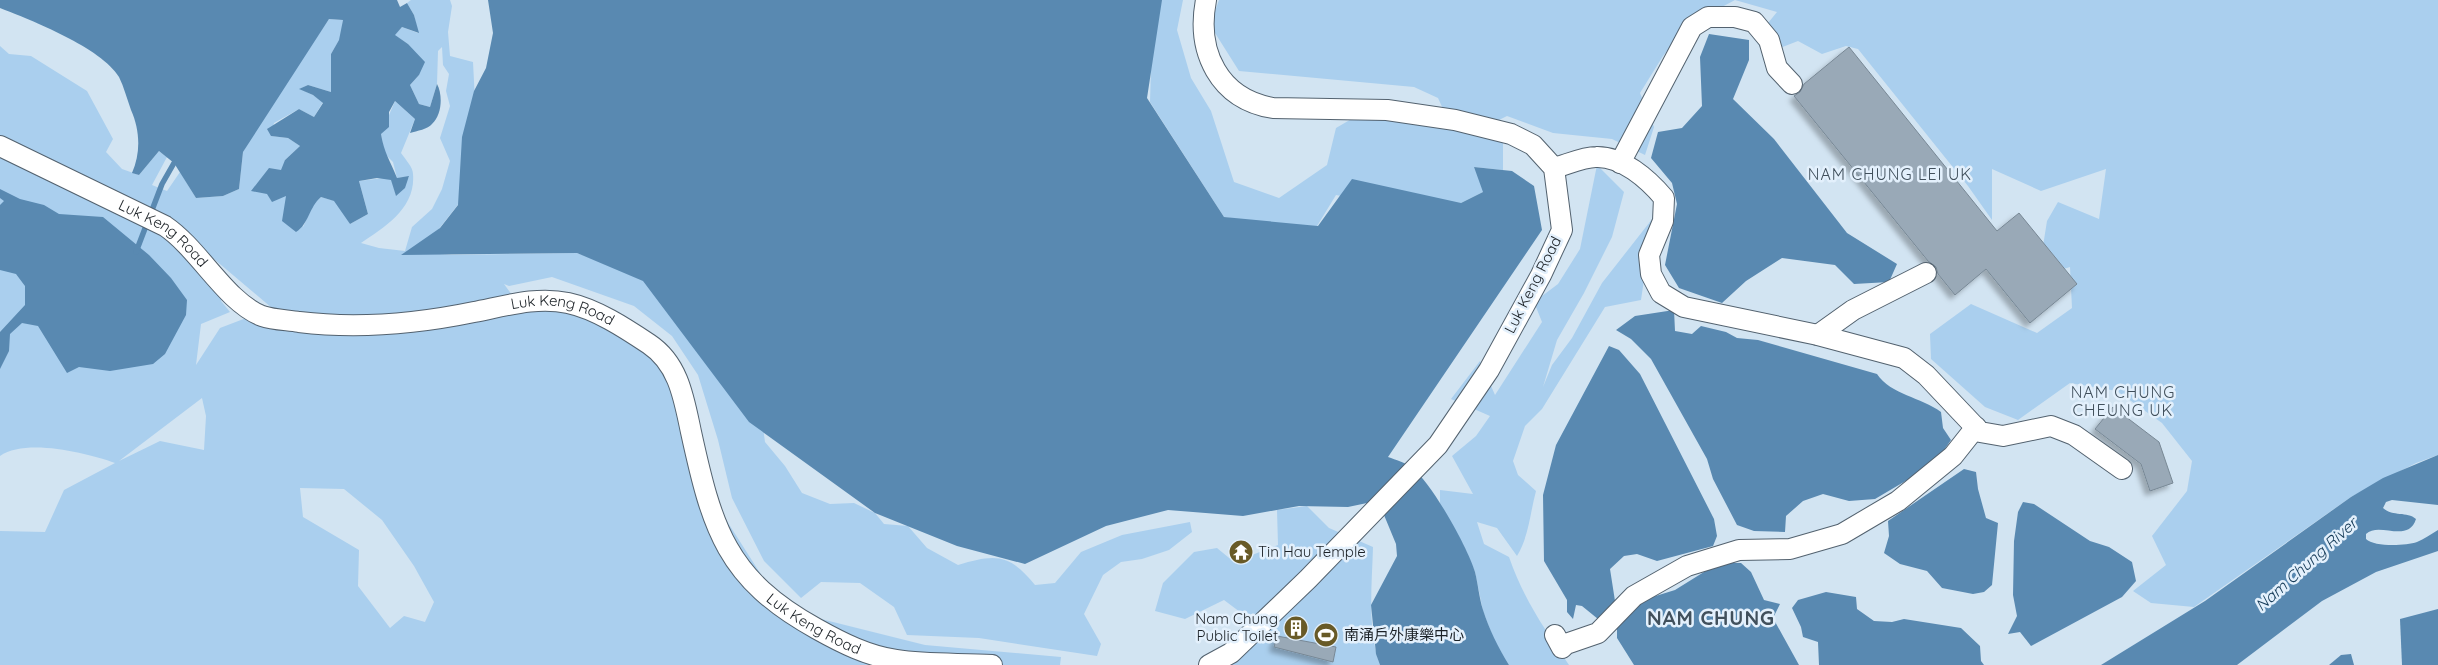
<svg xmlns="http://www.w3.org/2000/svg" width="2438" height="665" font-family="Quicksand,'Noto Sans SC',sans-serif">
  <defs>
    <filter id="shadow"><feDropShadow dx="-4.5" dy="4.5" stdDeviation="2.5" flood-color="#0004"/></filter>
  </defs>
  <rect width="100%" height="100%" fill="#d2e4f2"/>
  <!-- green -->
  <g fill="#aacfee" fill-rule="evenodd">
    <path d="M411 0H450L452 6 448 32 450 56 473 62 475 101 460 202 427 244 414 252 452 255 577 253 654 281 760 406 765 442 785 466 802 493 830 504 854 503 875 513 884 524 908 526 927 548 958 565C995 554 1009 553 1035 585L1055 583 1081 552 1122 535 1190 522 1192 532 1169 550 1142 559 1121 562 1103 575 1084 614 1101 644 1097 656 979 638 907 635 894 607 860 583 821 582 801 598 764 561 732 498 718 440 698 375 672 336 634 306 552 277 509 286 504 284 512 295 554 292 650 332 671 365 716 504 774 595 809 616 925 645 1061 657 1060 665H0V531L45 532 64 490 115 463C87 453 26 438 0 456V46L9 54 31 56 87 91 113 139 106 152 122 169 139 175 159 151 167 157 152 185 167 191 180 172 196 198 223 196 239 189 243 152 260 120 329 19 343 20 341 37 331 54V92L308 85 300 89 313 95 323 102 314 117 299 109 274 123 271 136 288 138 300 146 285 160 286 196 303 227 314 203 321 197 338 202 350 224 368 214 359 181 391 177 396 195 409 177 397 178 393 162 384 153 381 134 395 101 415 119 401 153C405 159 413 167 413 174 416 208 385 227 361 243L379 248 405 251 412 227 432 209 442 189 450 161 440 138 450 106 446 91 449 74 443 65 442 47 438 51 437 84 430 107 419 104 410 85 419 75 408 44 394 35 402 27 418 33 414 15 407 3ZM61 164 169 221 272 308 220 328 196 365 201 324 230 312 221 301 225 292 185 248 151 227 71 188ZM202 398 206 416 204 450 160 441 119 461ZM300 488 344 489 382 520 414 566 434 602 425 622 404 616 390 628 358 586 359 550 303 517Z"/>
    <polygon points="1153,0 1183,0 1177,30 1191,78 1211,111 1234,182 1279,198 1327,165 1336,128 1372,107 1449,122 1438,98 1414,87 1239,71 1210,25 1219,0 1735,0 1686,26 1663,56 1640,93 1654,127 1645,155 1612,139 1553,133 1507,116 1475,132 1503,142 1503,170 1474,167 1487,190 1461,203 1361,200 1336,195 1314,231 1224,217 1150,102"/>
    <polygon points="1735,0 2438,0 2438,455 2416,463 2351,497 2194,607 2151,603 2133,591 2166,565 2152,536 2187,491 2192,461 2162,423 2117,391 2070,383 2018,420 1985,407 1931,359 1930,334 1971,304 2037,333 2072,308 2070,267 2038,277 2047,221 2058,202 2099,219 2106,169 2041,191 1992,169 1992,220 1968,186 1858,49 1846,46 1822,54 1798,41 1764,54 1755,39 1777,12"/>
    <path d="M1597 165 1624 192 1612 237 1584 293 1557 340 1543 387 1552 365 1572 338 1602 283 1653 218 1641 300 1605 307 1542 409 1525 426 1513 461 1518 475 1536 491C1530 513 1529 536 1517 556L1497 528 1477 522 1484 544 1509 557C1523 598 1545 630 1569 665H1509L1494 640 1483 611 1475 572 1464 546 1440 507V490L1473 494 1452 456 1476 436 1490 416 1451 399 1480 361 1495 395 1542 322 1534 302 1558 284 1580 249Z"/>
    <path d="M1307 506 1329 528 1373 547C1372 585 1367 629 1380 665H1225L1252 621 1224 600 1185 619 1155 611 1163 583 1194 552 1217 548 1234 562 1278 545 1277 510Z"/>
  </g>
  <!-- water -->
  <g fill="#5989b1">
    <path d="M0 0H397L400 7 407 3 414 15 419 33 402 27 395 35 408 44 425 62 419 75 410 85 419 104 430 107 437 84C443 95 442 115 432 124 428 129 417 131 410 133L415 119 395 101 389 112V127L381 134C384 153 390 160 397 178L409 176 405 188 396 196 391 180 377 178 359 181 368 214 350 224 334 201 321 197C309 207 309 224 296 232L282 221 286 196 272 202 267 194 251 191 269 168 281 170 285 160 300 146 288 138 271 136 267 129 299 109 314 117 323 103 313 95 299 89 308 85 331 92V54L339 40 343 20 329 19 243 152 239 189 223 196 196 198 174 163 159 151 139 175 132 173C141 153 140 130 131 110 127 99 124 87 119 77 102 48 31 20 0 8Z"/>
    <path d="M488 0H1162L1147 98 1224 217 1318 226 1352 179 1461 203 1483 192 1474 167 1512 171 1534 186 1542 230 1388 457C1396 460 1405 462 1412 468 1432 483 1468 548 1475 572 1478 584 1479 597 1483 610 1489 629 1498 647 1509 665H1380L1376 654 1371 605 1397 556 1396 544 1384 515 1375 506 1367 503 1348 507 1299 506 1243 516 1168 510 1106 526 1025 564 957 546 875 513 749 422 643 281 577 253 401 255 440 228 458 205 462 137 474 91 486 68 493 33Z"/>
    <polygon points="1709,34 1749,40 1749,60 1733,99 1774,139 1847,233 1897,264 1889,282 1854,284 1835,265 1782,258 1746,281 1722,303 1679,288 1665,265 1677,204 1672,183 1651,158 1658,132 1682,128 1702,106 1700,57"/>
    <polygon points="0,189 20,199 44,205 59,214 103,217 149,255 171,278 187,300 186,315 165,354 153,364 110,371 79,367 67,373 38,326 22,323 10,334 9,351 0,369 0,332 25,305 25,286 16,274 0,270 0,205 4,201 0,198"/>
    <path d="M1674 310 1675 331 1692 334 1701 326 1726 332 1737 338 1758 340 1877 374C1891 395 1921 397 1941 412L1943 428 1951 440 1942 453 1914 476 1875 499 1849 501 1823 494 1803 501 1786 516 1785 532 1754 531 1737 525 1713 479 1707 459 1651 359 1631 339 1616 330 1635 316Z"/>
    <polygon points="1609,346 1619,350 1640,374 1714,519 1717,536 1713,546 1657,561 1637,554 1624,556 1610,569 1615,601 1612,610 1598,619 1582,606 1576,605 1573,619 1567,612 1567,600 1544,561 1543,495 1556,445"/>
    <path d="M2438 455V505L2392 500 2386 502 2383 508C2393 517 2407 511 2416 519 2408 544 2379 521 2366 534V539C2374 547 2405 546 2417 542 2424 539 2431 534 2438 530V551L2376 572 2322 601 2237 665H2101L2205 601 2351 497 2383 478Z"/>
    <polygon points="1964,469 1976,472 1978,489 1986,518 1998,523 1992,585 1984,592 1973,594 1942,588 1927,571 1900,564 1884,553 1889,536 1888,521"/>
    <polygon points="2023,502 2034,504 2090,541 2109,547 2132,562 2136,581 2122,597 2031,646 2020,632 2008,634 2017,616 2013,595 2014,541 2018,512"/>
    <polygon points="1728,563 1741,563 1751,572 1764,600 1780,604 1773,618 1799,665 1634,665 1617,638 1617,628 1646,599 1675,590 1712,567"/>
    <polygon points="1826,592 1856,597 1857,609 1874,621 1892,622 1904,619 1961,628 1980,646 1981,661 1984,665 1819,665 1818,642 1803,637 1801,627 1792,608 1798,600"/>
    <polygon points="2438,609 2438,665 2402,665 2400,619"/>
    <polygon points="2351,654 2354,665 2329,665 2341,655"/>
  </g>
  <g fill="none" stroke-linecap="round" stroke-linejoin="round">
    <!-- stream -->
    <polyline stroke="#5989b1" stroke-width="5.5" points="136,252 162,184 174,163"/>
  </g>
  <!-- building -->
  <g fill="#99a9b7" stroke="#788895" filter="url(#shadow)">
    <polygon points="1849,47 1997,231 2019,213 2077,284 2030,323 1986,269 1955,295 1938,274 1936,267 1928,261 1794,96 1800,92 1804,84"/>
    <polygon points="2113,407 2159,442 2173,483 2150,491 2141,464 2095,429"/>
    <polygon points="1277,636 1336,647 1333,662 1274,647"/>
  </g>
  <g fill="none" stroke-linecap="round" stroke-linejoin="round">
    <defs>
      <g id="minor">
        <path d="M1206 0C1196 52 1219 99 1273 108L1387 110 1455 120 1511 134 1533 145 1554 168 1562 230 1541 275 1489 370 1438 445 1308 579 1231 653 1209 665"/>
        <path id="s1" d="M0 146 165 226C199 249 226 302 262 316 274 320 287 320 299 322 357 329 416 324 474 312 505 306 537 296 568 303 596 309 625 328 649 344 679 364 684 399 691 432 712 528 726 579 817 629 842 643 868 656 896 660 928 665 960 663 992 665"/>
        <polyline points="1620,163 1692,27 1708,17 1735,17 1754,22 1769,40 1777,68 1792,84"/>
        <path d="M1554 168C1566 165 1583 157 1596 157 1622 156 1648 179 1664 198L1663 221 1649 255 1651 274 1661 293 1684 307 1818 335 1904 358 1926 375 1980 432 2003 436 2051 426 2074 435 2122 469"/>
        <polyline points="1818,335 1853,310 1926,273"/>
        <polyline points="1555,635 1562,648 1566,644 1598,633 1634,596 1687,566 1739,550 1790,549 1842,534 1898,501 1953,456 1976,427"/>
      </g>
    </defs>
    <!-- minor casing -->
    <use href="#minor" stroke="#53626f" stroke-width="22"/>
    <!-- minor -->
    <use href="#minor" stroke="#fff" stroke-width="20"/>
  </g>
  <!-- icons -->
  <defs>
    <symbol id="temple-disc" viewBox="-11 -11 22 22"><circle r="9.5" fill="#685a27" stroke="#e3f0fc"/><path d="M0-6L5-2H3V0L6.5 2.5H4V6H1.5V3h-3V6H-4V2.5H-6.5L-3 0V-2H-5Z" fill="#fff"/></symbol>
    <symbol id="building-disc" viewBox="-11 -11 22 22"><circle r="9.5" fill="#685a27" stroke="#e3f0fc"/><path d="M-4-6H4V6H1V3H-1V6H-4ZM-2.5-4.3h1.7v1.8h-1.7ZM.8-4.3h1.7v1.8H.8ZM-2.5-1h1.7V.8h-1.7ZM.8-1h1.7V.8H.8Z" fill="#fff"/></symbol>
    <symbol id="stadium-disc" viewBox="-11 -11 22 22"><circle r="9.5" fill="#685a27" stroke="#e3f0fc"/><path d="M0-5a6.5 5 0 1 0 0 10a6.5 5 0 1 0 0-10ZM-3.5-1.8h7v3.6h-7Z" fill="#fff"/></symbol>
  </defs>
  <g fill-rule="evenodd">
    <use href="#temple-disc" x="1227" y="538" width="28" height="28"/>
    <use href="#building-disc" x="1282" y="614" width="28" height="28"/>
    <use href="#stadium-disc" x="1312" y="621" width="28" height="28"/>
  </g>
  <g text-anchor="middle" stroke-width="5" stroke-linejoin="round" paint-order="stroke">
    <!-- street labels -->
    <g font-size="15" fill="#1b2126" stroke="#e3f0fc">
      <text dy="5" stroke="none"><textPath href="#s1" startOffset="186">Luk Keng Road</textPath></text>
      <text transform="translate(1533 285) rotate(-63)" y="5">Luk Keng Road</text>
      <text dy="5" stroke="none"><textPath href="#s1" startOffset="621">Luk Keng Road</textPath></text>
      <text dy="5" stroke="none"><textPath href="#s1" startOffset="1056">Luk Keng Road</textPath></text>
    </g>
    <!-- poi labels -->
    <g font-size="15" fill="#1b2126" stroke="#e3f0fc" text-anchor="start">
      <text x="1258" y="557">Tin Hau Temple</text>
      <text x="1278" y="624" text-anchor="end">Nam Chung<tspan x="1278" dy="17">Public Toilet</tspan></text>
      <text x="1344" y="640">南涌戶外康樂中心</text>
    </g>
    <!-- neighbourhood labels -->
    <g font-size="16" letter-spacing="1" fill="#41505c" stroke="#e3f0fc">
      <text x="1890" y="180">NAM CHUNG LEI UK</text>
      <text x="2123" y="398">NAM CHUNG<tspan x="2123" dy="18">CHEUNG UK</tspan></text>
    </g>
    <!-- water labels -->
    <g font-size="16" font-style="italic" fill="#143a57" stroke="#e3f0fc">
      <text transform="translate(2306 564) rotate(-42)" y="6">Nam Chung River</text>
    </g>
    <!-- district labels -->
    <g font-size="20" font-weight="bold" letter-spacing="1" fill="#41505c" stroke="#e3f0fc">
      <text x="1711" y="625">NAM CHUNG</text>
    </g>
  </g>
</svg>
